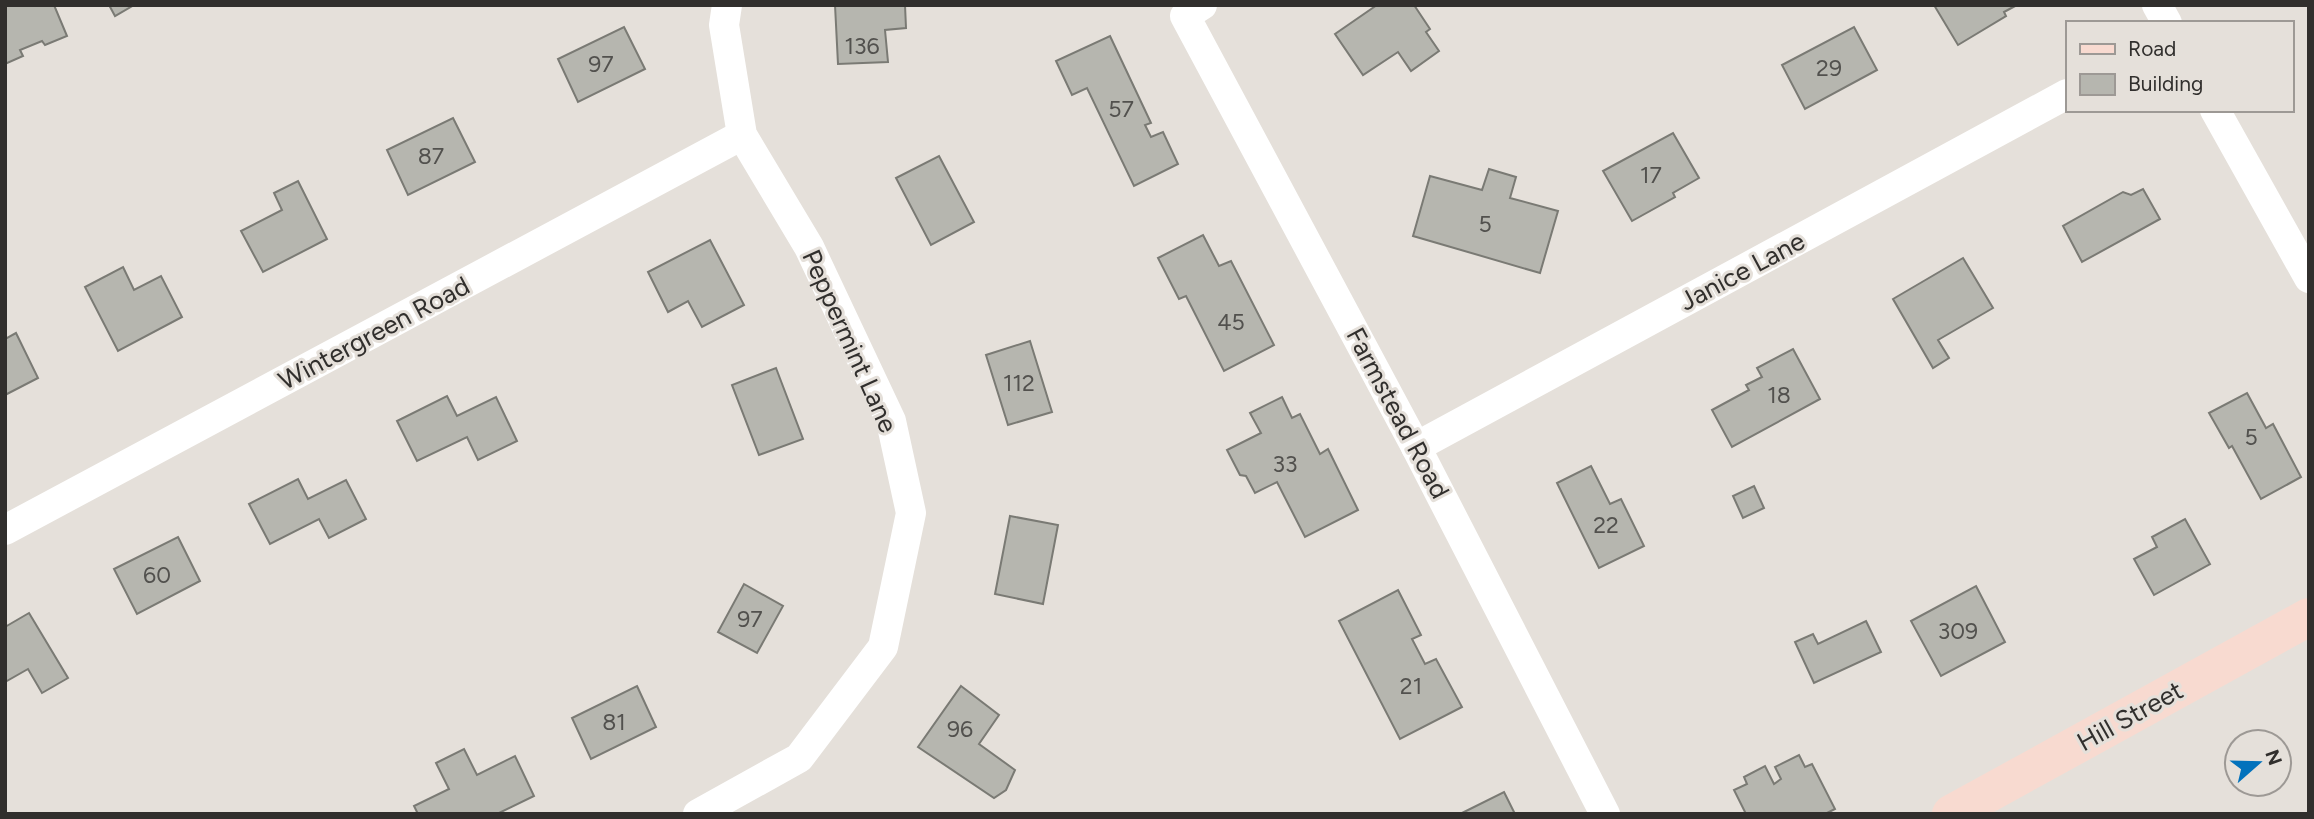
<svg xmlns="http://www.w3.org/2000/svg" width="2314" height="819" font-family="Figtree,sans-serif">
  <rect width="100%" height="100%" fill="#e5e0da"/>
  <!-- building -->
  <g fill="#b6b6af" stroke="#7a7a74" stroke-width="2">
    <polygon points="5,5 54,5 67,36 45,45 42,41 20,50 23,56 5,64"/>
    <polygon points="109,5 134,5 115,16"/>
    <polygon points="835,5 905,5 906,28 885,30 888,62 838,64"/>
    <polygon points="1377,5 1414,5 1430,29 1426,32 1439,51 1411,71 1398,52 1363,75 1335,34"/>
    <polygon points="1934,5 2017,5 2004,12 2006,16 1958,45"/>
    <polygon points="624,27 645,69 578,102 558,59"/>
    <polygon points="1854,27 1877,70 1805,109 1782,65"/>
    <polygon points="1110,36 1151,123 1145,125 1151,137 1163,132 1178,164 1134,186 1087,88 1072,95 1056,61"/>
    <polygon points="453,118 475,162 408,195 387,150"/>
    <polygon points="1673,133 1699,178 1673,193 1675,197 1632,221 1603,171"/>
    <polygon points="939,156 974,222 931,245 896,178"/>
    <polygon points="1489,169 1516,177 1510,198 1558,211 1540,273 1413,236 1430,176 1482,190"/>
    <polygon points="298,181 327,239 263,272 241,231 282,210 274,193"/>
    <polygon points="2143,189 2160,219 2082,262 2063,226 2123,192 2131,195"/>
    <polygon points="1203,235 1219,266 1231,261 1274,345 1224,371 1186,296 1179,299 1158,258"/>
    <polygon points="710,240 744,305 702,327 688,301 668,312 648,272"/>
    <polygon points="1963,258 1993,308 1938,340 1949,358 1933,368 1893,299"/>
    <polygon points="123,267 134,290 161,276 182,317 118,351 85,287"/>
    <polygon points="16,333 38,378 5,395 5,339"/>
    <polygon points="1030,341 1052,412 1008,425 986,355"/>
    <polygon points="1793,349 1820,399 1732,447 1712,410 1749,390 1746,385 1762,377 1757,368"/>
    <polygon points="776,368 803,439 759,455 732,385"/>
    <polygon points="2247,393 2266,428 2273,424 2301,477 2261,499 2232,446 2229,448 2209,413"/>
    <polygon points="447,396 457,416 496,397 517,441 478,460 467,437 417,461 397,421"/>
    <polygon points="1282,397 1292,418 1300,414 1320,454 1328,449 1358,510 1305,537 1277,482 1255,493 1246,476 1240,475 1227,450 1261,433 1250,413"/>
    <polygon points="1591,466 1610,504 1621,499 1644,546 1599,568 1557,483"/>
    <polygon points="298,479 308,499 346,480 366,519 329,538 319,519 270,544 249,504"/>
    <polygon points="1754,486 1764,508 1743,518 1733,496"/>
    <polygon points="1010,516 1058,525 1043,604 995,594"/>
    <polygon points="2185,519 2210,564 2154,595 2134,559 2157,547 2152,537"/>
    <polygon points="178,537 200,581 137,614 114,569"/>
    <polygon points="744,584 783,606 757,653 718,632"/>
    <polygon points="1976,586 2005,642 1941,676 1911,621"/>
    <polygon points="1398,590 1421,635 1412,639 1425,664 1436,659 1462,707 1400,739 1339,621"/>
    <polygon points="29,613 68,678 42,693 28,669 5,682 5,627"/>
    <polygon points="1866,621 1881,652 1814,683 1795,642 1813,634 1818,644"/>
    <polygon points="637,686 656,727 591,759 572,718"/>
    <polygon points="961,686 999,715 979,744 1015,770 1006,790 994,798 918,747"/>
    <polygon points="464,749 477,775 515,756 534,796 497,814 418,814 414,806 449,789 436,763"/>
    <polygon points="1799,755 1805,767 1812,764 1835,809 1825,814 1746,814 1734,790 1747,784 1744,777 1765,766 1774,784 1781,779 1775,767"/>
    <polygon points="1504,792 1515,814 1460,814"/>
  </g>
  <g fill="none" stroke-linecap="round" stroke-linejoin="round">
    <!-- street -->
    <g stroke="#fff" stroke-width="30">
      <polyline points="1202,5 1185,16 1416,447 1605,814"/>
      <polyline points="2157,5 2167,23"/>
      <polyline points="2215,110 2309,278"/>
      <polyline points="1416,447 2067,94"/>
      <polyline points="5,530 742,135"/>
      <polyline points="698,814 799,758 883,647 911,513 891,421 809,247 742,135 724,25 727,5"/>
    </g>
    <!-- secondary -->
    <polyline stroke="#f8dad0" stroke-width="38" points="1951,814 2309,617"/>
  </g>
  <g text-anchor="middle" stroke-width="6" stroke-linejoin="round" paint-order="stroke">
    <!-- number labels -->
    <g font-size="23" fill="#52514e">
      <text x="862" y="54">136</text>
      <text x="601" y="72">97</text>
      <text x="1829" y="76">29</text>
      <text x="1121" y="117">57</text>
      <text x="431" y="164">87</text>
      <text x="1651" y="183">17</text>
      <text x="1485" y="232">5</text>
      <text x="1231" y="330">45</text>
      <text x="1019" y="391">112</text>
      <text x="1779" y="403">18</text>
      <text x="2251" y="445">5</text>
      <text x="1285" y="472">33</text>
      <text x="1606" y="533">22</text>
      <text x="157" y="583">60</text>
      <text x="750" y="627">97</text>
      <text x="1958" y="639">309</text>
      <text x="1411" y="694">21</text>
      <text x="614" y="730">81</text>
      <text x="960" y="737">96</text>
    </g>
    <!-- street labels -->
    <g font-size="26" fill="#312f2d" stroke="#e5e0da">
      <text transform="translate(1742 271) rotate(-28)" y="9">Janice Lane</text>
      <text transform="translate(374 333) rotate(-28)" y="9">Wintergreen Road</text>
      <text transform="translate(850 341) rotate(66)" y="9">Peppermint Lane</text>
      <text transform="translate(1398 413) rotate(62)" y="9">Farmstead Road</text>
      <text transform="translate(2130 716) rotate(-29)" y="9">Hill Street</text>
    </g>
  </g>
  <!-- border -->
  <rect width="2314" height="819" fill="none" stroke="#312f2d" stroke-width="14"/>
  <!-- legend -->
  <rect x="2066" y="21" width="228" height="91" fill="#e5e0da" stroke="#9d9995" stroke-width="2"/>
  <rect x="2080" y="44" width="35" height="10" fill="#f8dad0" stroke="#9d9995" stroke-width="2"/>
  <text x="2128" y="56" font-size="21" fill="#312f2d">Road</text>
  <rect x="2080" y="74" width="35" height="21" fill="#b6b6af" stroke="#9d9995" stroke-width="2"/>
  <text x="2128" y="91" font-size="21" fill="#312f2d">Building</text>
  <!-- north arrow -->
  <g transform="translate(2258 763) rotate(70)"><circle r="33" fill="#e5e0da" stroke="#9d9995" stroke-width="2"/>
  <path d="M0-5L12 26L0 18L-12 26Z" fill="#0272bc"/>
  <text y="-10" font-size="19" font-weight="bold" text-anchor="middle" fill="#312f2d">N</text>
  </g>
</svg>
